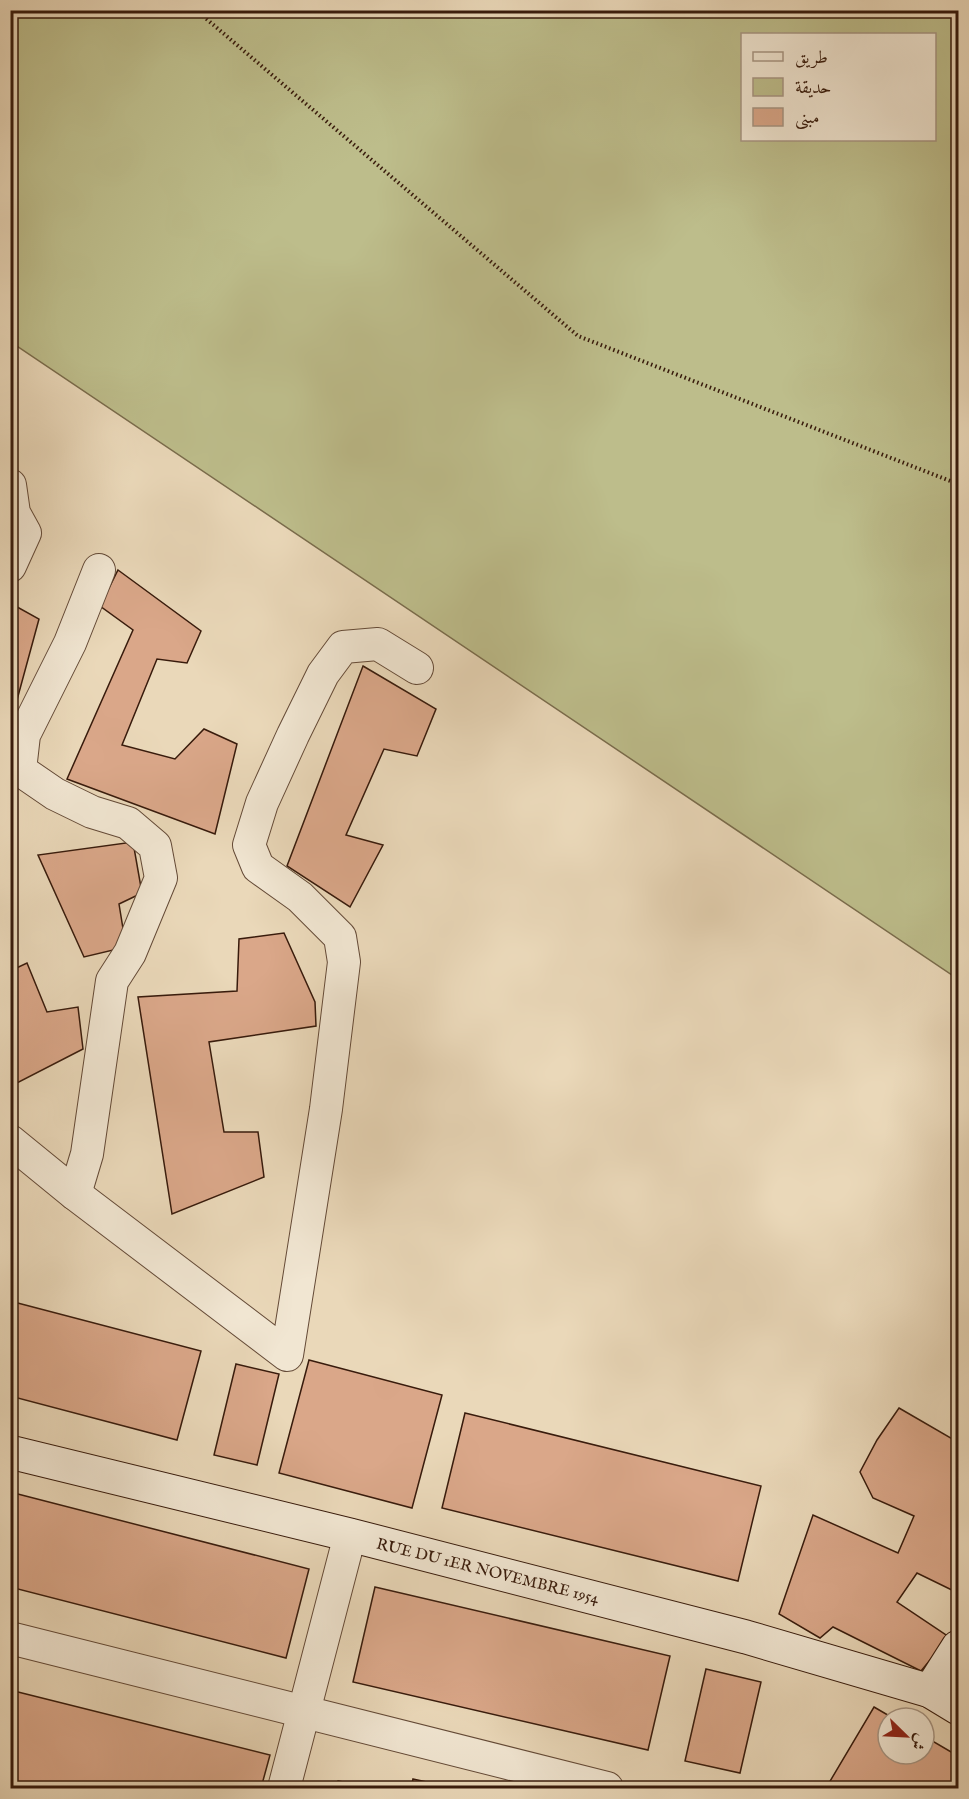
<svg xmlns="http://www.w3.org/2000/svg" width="969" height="1799" font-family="'IM FELL English',Amiri,serif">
  <rect width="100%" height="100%" fill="#ead8b9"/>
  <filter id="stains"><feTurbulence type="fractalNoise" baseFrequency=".00333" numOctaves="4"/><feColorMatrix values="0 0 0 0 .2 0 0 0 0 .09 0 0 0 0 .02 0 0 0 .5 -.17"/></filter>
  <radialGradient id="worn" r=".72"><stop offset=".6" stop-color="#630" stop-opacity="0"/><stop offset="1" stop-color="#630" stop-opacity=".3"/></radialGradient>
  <!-- green -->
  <path fill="#bdbd8b" stroke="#7a6c4c" stroke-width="1.5" fill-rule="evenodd" d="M10 11H958V979L11 342ZM742 34H934V140H742Z"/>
  <!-- building -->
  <g fill="#daa789" stroke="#381b0c" stroke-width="1.5">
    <polygon points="118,570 201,631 187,663 157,659 122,745 175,759 204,729 237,744 215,834 67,779 133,630 100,606"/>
    <polygon points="10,603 39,619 11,722 10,722"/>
    <polygon points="363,666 436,709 417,756 384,749 346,835 383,845 350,907 287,866"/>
    <polygon points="133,842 142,893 119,904 126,947 84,957 38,855"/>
    <polygon points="284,933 315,1002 316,1026 209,1042 224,1132 258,1132 264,1177 172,1214 138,997 237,991 239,939"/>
    <polygon points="27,963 47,1012 78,1007 83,1049 15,1084 10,1071 10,971"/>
    <polygon points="10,1301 201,1351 177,1440 10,1396"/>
    <polygon points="309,1360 442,1395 412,1508 279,1473"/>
    <polygon points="236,1364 279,1374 257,1465 214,1455"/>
    <polygon points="899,1408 954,1440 958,1430 958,1593 917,1573 897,1602 949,1637 921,1671 833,1627 820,1638 779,1614 813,1515 898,1553 914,1516 873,1498 860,1472 877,1440"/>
    <polygon points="465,1413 761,1486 738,1581 442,1508"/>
    <polygon points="10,1492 309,1569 286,1658 10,1587"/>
    <polygon points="375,1587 670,1656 648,1750 353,1682"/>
    <polygon points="706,1669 761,1682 740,1773 685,1761"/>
    <polygon points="10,1690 270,1755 261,1788 10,1788"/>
    <polygon points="874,1707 893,1718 888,1718 888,1754 924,1754 924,1736 958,1756 958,1788 826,1788"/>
    <polygon points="413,1779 454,1788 411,1788"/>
    <polygon points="338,1781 377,1788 336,1788"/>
  </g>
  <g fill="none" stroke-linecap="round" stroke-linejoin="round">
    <defs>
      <g id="street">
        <polyline points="10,485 14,513 25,533 10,566"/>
        <polyline points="10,1141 75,1194 287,1355 326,1109 344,962 340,937 300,897 258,867 249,845 262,803 293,735 323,674 343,647 378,644 417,668"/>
        <polyline points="75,1194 87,1154 112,981 130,953 161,878 155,846 128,823 92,812 55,794 20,770 24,735 70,643 99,570"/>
        <polyline points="10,1638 607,1788"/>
        <polyline points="284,1788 350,1535"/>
      </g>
      <g id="secondary">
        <polyline points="10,1452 350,1535 746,1637 930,1691 958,1708"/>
        <polyline points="930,1691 958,1647"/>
      </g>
    </defs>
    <!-- street casing -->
    <use href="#street" stroke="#644a37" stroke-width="34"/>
    <!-- secondary casing -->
    <use href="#secondary" stroke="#381b0c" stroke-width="35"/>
    <!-- path -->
    <polyline stroke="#381b0c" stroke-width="4" stroke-dasharray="1.5 3" stroke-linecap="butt" points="196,10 578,336 958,484"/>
    <!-- street -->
    <use href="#street" stroke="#f1e6d2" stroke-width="32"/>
    <!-- secondary -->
    <use href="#secondary" stroke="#f1e6d2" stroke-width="33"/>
  </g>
  <g text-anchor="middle" stroke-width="4.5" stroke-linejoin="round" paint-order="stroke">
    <!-- street labels -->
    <g font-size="16" fill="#381b0c" stroke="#f1e6d2">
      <text transform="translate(488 1570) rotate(14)" y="6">RUE DU 1ER NOVEMBRE 1954</text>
    </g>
  </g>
  <!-- margin -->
  <rect width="969" height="1799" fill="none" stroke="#ead8b9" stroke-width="36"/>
  <rect x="12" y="12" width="945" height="1775" fill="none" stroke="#381b0c" stroke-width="3"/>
  <rect x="18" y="18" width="933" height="1763" fill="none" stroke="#381b0c" stroke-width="1.5"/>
  <!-- legend -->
  <rect x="741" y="33" width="195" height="108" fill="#f1e6d2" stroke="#a79583" stroke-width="1.5"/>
  <rect x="753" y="52" width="30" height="9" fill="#f1e6d2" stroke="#a79583" stroke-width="1.5"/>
  <text x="795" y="63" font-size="18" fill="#381b0c">طريق</text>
  <rect x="753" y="78" width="30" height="18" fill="#bdbd8b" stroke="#a79583" stroke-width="1.5"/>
  <text x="795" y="93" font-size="18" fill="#381b0c">حديقة</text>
  <rect x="753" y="108" width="30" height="18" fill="#daa789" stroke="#a79583" stroke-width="1.5"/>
  <text x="795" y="123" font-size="18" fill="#381b0c">مبنى</text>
  <!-- north arrow -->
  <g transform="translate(906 1736) rotate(114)"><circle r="28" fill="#f1e6d2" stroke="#a79583" stroke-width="1.5"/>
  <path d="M0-4.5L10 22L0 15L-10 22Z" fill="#8f2418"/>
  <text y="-9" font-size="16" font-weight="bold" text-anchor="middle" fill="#381b0c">ش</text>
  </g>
  <rect width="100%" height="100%" filter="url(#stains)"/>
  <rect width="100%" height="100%" fill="url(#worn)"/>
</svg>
